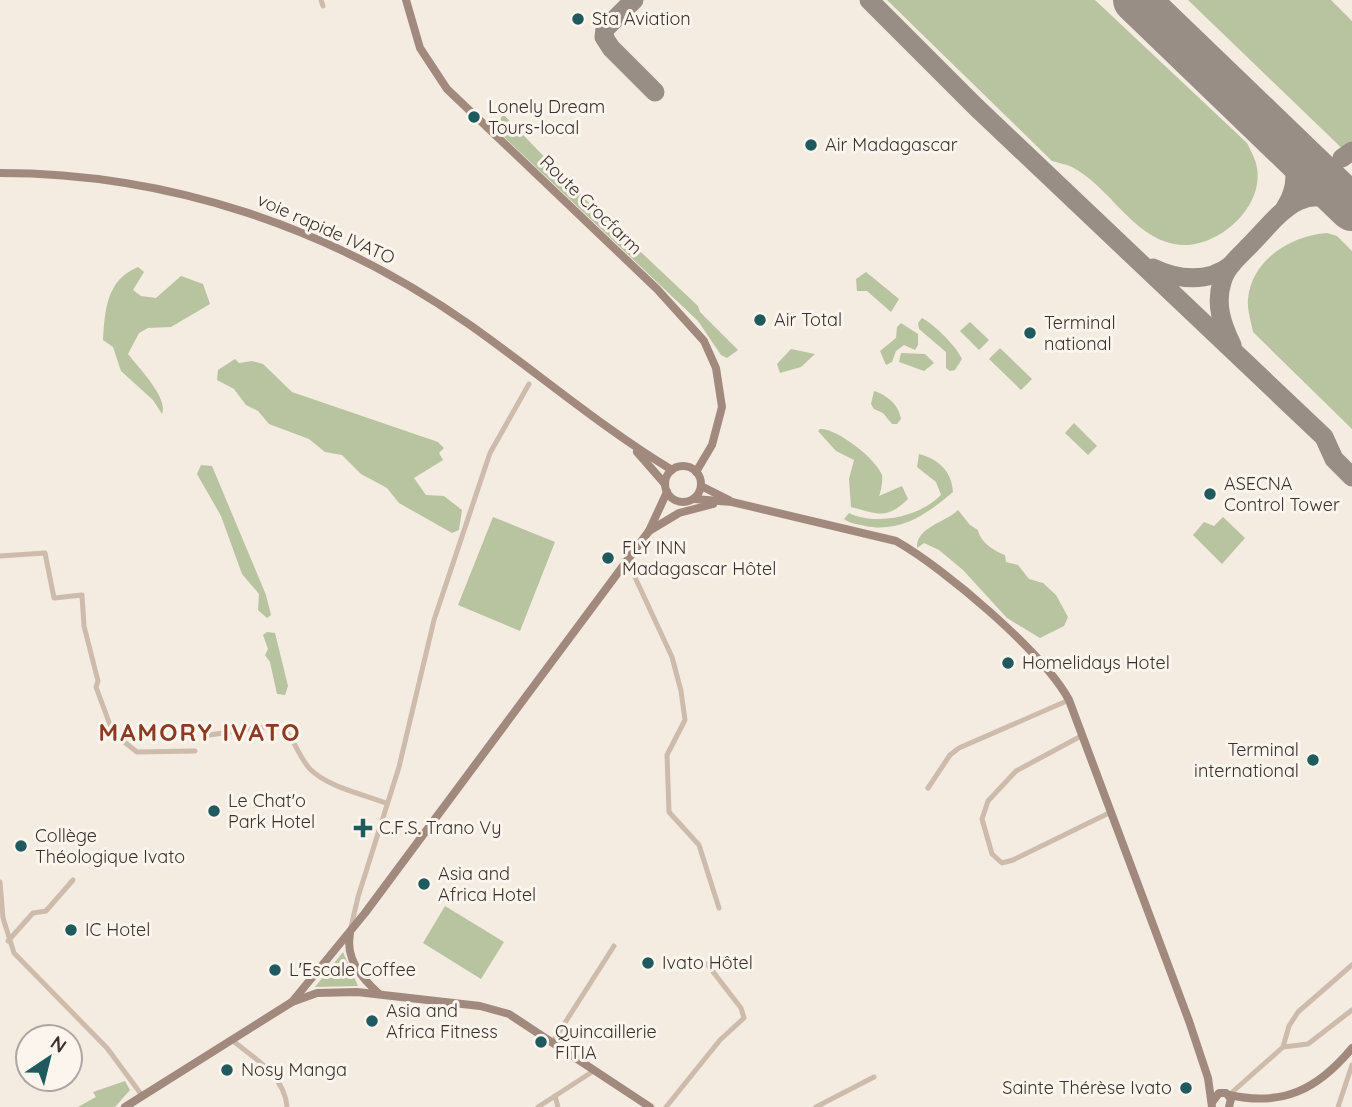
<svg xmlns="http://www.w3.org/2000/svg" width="1352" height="1107" font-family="Quicksand,sans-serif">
  <rect width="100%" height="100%" fill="#f4ebe1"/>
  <!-- green -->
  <g fill="#b8c4a0">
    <path d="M887 0H1095L1247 143C1251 151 1256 160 1257 168 1264 210 1213 252 1174 244 1132 236 1109 186 1072 167 1066 164 1058 163 1052 161Z"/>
    <polygon points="1188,0 1331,0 1352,21 1352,158"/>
    <polygon points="503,114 589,203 698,306 700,312 738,350 727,358 721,355 698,321 503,136 497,126"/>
    <path d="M1327 233 1337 236 1352 251V429L1253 332C1251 321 1247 310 1248 299 1251 260 1292 235 1327 233Z"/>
    <path d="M138 267 144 272 133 290 141 296 156 298 181 276 203 284 210 304 171 327 148 328 139 333 128 354C139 368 169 399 162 414L153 400 121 371 113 347 103 340C105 311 106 280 138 267Z"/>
    <polygon points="866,272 899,299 891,312 867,291 857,291 856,279"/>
    <path d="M922 318C935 325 956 346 962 359L955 370 950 371 946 368V352L919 329 918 323Z"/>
    <polygon points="970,322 989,340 979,350 960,331"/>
    <polygon points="901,323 918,334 918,345 915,350 904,345 896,351 892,362 886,365 880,351 896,338 897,327"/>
    <polygon points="1000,348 1032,379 1021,390 989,359"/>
    <polygon points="791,349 815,354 801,367 780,373 777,364"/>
    <polygon points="901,353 925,354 934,363 924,371 899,362"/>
    <polygon points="235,359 239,363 252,361 263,364 292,392 438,442 444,448 439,453 443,460 414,478 426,495 444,496 462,510 459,530 452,533 399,503 387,488 361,474 342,455 325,452 309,439 269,424 258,411 246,405 234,389 217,380 218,370"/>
    <path d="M874 391C887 395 899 405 901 419L897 424H892L883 413 874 409 871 404Z"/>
    <polygon points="1074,423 1097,446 1088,455 1065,433"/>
    <path d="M820 429C837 428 876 459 882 475 883 480 881 492 879 496L902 486 908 499C887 520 877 514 851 507L849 479 854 460 836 451 818 431Z"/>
    <path d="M919 454C938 459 952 471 953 492 927 514 901 533 865 526 858 524 851 524 844 519L849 513C875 526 920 517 941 495L936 482 917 467Z"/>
    <polygon points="201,465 212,466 266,595 271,615 267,618 258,610 259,594 242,574 221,516 197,474"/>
    <path d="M958 510 970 525 978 530C980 542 994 551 1005 555L1006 562 1018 565 1029 579 1043 583 1056 595 1068 617 1064 626 1040 638 1007 618 963 570 939 550 924 543 917 548C916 527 945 523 958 510Z"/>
    <polygon points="493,517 555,542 520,631 458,605"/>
    <polygon points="1223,517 1245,538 1222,564 1193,535 1204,522 1214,526"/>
    <polygon points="267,632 275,633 288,686 285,695 277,694 270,662 265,655 268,649 263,635"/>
    <polygon points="445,906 504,942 481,979 423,943"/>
    <polygon points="343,952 358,986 315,987"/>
    <polygon points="125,1081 130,1090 115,1107 78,1107 96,1097 93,1092"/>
  </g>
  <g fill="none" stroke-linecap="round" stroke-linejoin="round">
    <!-- taxiway -->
    <g stroke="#988e86" stroke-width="19">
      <polyline points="634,0 605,29 604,37 611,48 655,92"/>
      <polyline points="869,0 976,107 1324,437 1334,459 1352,477"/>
      <path d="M1282 140C1297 163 1300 185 1285 208"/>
      <polyline points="1342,158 1352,151"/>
      <path d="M1153 268C1177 280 1209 283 1231 265"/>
      <path d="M1232 345C1222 325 1215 304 1222 282 1226 266 1241 255 1252 243 1281 213 1301 181 1347 205"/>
    </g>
    <!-- runway -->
    <polyline stroke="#988e86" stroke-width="46" points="1136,0 1352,208"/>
    <!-- street -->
    <g stroke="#cdbbac" stroke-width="5">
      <polyline points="321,0 323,6"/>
      <polyline points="0,556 45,553 54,598 82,595 84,626 98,681 96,687 113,733 137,752 195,751"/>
      <polyline points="627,560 672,657 681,691 685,720 667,755 669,812 699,845 719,908"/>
      <polyline points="1083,735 1016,771 988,801 982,819 992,854 1002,863 1013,860 1111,812"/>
      <path d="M203 736 277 725C295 735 296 754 310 769 328 787 362 794 386 803"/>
      <polyline points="928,788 950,755 959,748 1069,700"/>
      <polyline points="0,882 3,918 14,953 107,1048 141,1094"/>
      <polyline points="351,927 358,897 399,767 434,620 490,453 529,384"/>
      <polyline points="8,941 33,913 46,911 73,880"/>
      <path d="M232 1040C254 1058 285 1076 287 1107"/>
      <polyline points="554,1040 614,946"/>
      <polyline points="1283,1047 1308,1044 1352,1010"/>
      <polyline points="1229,1095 1283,1047 1289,1026 1298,1012 1352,965"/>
      <polyline points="555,1096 558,1107"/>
      <polyline points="538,1107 595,1070"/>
      <polyline points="666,1107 720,1040 744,1018 741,1008 707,964"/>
      <polyline points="816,1107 874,1077"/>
      <polyline points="1338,1107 1352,1065"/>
    </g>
    <!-- secondary -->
    <g stroke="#a18a7d" stroke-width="8">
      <polyline points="406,0 420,48 447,89 657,289 704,341 716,368 722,407 712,445 696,472"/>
      <path d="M0 173C170 173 332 228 470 325 538 373 601 427 672 470"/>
      <polyline points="637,452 665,484"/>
      <circle cx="683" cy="484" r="18"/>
      <polyline points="701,486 729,500"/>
      <path d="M694 499 732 502 896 541C944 568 1043 652 1069 700L1189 1021 1208 1078 1212 1107"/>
      <polyline points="649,531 679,513 713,504"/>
      <path d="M350 933C345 959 361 977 379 994"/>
      <polyline points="292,1002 365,913 649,531 667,492"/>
      <path d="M1229 1095C1283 1107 1318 1089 1352 1048"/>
      <polyline points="1213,1101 1219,1093 1226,1093 1231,1099 1229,1107"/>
      <polyline points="125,1107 292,1002 317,993 357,992 480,1006 509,1014 650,1107"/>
    </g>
  </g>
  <!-- markers -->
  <g fill="#1f5a5e" stroke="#fbf5ee" stroke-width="2.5">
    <circle cx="578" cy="19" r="7"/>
    <circle cx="474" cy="117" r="7"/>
    <circle cx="811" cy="145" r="7"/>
    <circle cx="760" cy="320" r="7"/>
    <circle cx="1030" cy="333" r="7"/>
    <circle cx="1210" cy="494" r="7"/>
    <circle cx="608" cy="558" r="7"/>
    <circle cx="1008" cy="663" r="7"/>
    <circle cx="1313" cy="760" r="7"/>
    <circle cx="214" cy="811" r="7"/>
    <path d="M359.5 817.5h7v7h7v7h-7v7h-7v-7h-7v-7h7z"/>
    <circle cx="21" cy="846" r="7"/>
    <circle cx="424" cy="884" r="7"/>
    <circle cx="71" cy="930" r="7"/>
    <circle cx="648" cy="963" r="7"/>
    <circle cx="275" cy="970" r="7"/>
    <circle cx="372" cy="1021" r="7"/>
    <circle cx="541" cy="1042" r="7"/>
    <circle cx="227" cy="1070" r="7"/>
    <circle cx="1186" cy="1088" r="7"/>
  </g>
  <g text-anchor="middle" stroke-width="6" stroke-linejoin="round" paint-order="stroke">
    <!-- poi labels -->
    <g font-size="18" fill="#3b302b" stroke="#fbf5ee" text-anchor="start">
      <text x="592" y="25">Sta Aviation</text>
      <text x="488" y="113">Lonely Dream<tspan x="488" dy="21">Tours-local</tspan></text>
      <text x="825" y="151">Air Madagascar</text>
      <text x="774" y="326">Air Total</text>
      <text x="1044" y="329">Terminal<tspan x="1044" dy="21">national</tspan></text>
      <text x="1224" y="490">ASECNA<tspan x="1224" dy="21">Control Tower</tspan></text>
      <text x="622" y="554">FLY INN<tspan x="622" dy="21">Madagascar Hôtel</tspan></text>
      <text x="1022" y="669">Homelidays Hotel</text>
      <text x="1299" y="756" text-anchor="end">Terminal<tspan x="1299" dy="21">international</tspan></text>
      <text x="228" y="807">Le Chat'o<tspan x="228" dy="21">Park Hotel</tspan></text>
      <text x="379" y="834">C.F.S. Trano Vy</text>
      <text x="35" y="842">Collège<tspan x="35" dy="21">Théologique Ivato</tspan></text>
      <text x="438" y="880">Asia and<tspan x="438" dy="21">Africa Hotel</tspan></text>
      <text x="85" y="936">IC Hotel</text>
      <text x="662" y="969">Ivato Hôtel</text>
      <text x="289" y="976">L'Escale Coffee</text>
      <text x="386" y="1017">Asia and<tspan x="386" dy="21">Africa Fitness</tspan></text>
      <text x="555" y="1038">Quincaillerie<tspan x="555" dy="21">FITIA</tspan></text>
      <text x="241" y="1076">Nosy Manga</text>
      <text x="1172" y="1094" text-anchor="end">Sainte Thérèse Ivato</text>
    </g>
    <!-- street labels -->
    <g font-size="18" fill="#3b302b" stroke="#fbf5ee">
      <text transform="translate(591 205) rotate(44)" y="6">Route Crocfarm</text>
      <text transform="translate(326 229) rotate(24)" y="6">voie rapide IVATO</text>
    </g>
    <!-- district labels -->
    <g font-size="24" font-weight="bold" letter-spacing="2" fill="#8c3b22" stroke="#fbf5ee">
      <text x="200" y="741">MAMORY IVATO</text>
    </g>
  </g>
  <!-- north arrow -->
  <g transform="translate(49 1058) rotate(35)"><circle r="33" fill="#fbf5ee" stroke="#aea6a0" stroke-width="2"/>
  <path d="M0-5L12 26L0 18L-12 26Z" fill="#1f5a5e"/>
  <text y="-10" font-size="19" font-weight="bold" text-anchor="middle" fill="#3b302b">N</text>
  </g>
</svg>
